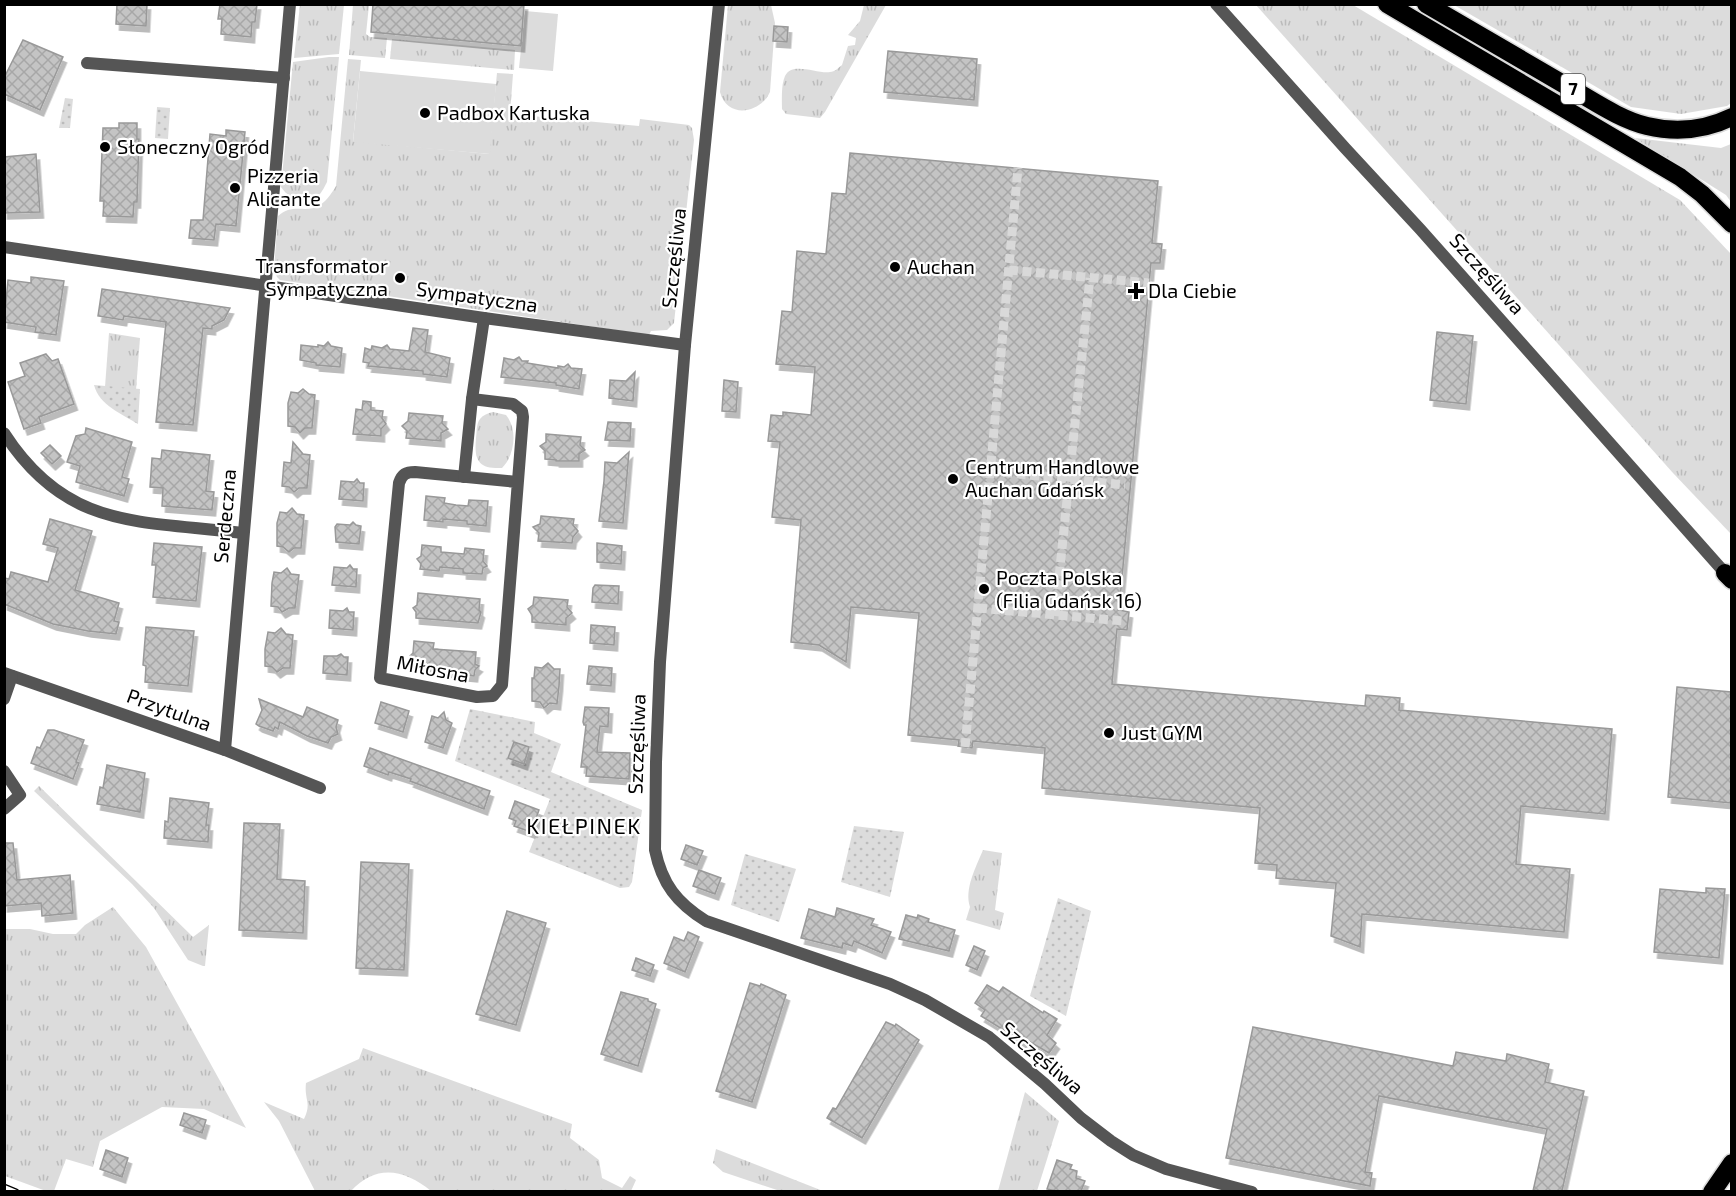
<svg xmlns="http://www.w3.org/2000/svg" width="1736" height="1196" font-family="'Exo 2',sans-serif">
  <defs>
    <pattern id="grass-tufts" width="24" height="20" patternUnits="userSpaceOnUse" patternTransform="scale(1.5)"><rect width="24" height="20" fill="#dcdcdc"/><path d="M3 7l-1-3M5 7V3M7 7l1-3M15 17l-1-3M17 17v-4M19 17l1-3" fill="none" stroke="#bbb"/></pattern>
    <pattern id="park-dots" width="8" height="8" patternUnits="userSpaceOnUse" patternTransform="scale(1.5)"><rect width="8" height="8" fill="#dcdcdc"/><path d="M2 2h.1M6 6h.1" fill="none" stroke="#bbb" stroke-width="1.8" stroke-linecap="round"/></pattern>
    <pattern id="building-cross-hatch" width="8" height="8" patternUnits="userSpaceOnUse" patternTransform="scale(1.5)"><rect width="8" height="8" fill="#c4c4c4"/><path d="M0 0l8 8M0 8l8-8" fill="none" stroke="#a7a7a7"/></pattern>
    <filter id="shadow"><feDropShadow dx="3.5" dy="6" stdDeviation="0" flood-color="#0004"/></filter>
  </defs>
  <rect width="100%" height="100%" fill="#fff"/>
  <!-- grass -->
  <g fill="url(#grass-tufts)">
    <polygon points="300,5 344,5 339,54 294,58"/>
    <polygon points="353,5 369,5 366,34 370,37 387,38 385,58 349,55"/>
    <path d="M728 5H771L775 23 770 92C760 114 727 119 720 92Z"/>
    <path d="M864 5H886L825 112 820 118 786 114 782 109C782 100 781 85 785 76 792 61 817 74 830 72 835 72 838 68 842 65L848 46 855 45 856 38 848 35 860 21Z"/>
    <polygon points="1256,5 1353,5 1680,200 1731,254 1731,534 1673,473"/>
    <polygon points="1454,5 1731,5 1731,103 1727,106 1681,114 1631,107"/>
    <polygon points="392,39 515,50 514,70 390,59"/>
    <path d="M329 57H339L327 182C325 186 322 192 319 195 305 206 289 199 281 187L293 62Z"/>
    <path d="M348 59 361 60 353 141 489 154 497 73 513 74 510 114 639 126 640 119 689 125 692 128 694 140 674 323 667 330 651 331 649 335 280 280 277 277 274 269 278 216C299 197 313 226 336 186Z"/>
    <polygon points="1635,138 1721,148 1731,144 1731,202 1726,195"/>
    <polygon points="109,333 140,338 136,390 105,387"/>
    <path d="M493 412 506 415C518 429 515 455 502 468 478 469 474 460 476 438 477 432 476 424 480 419 483 415 488 413 493 412Z"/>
    <polygon points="39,786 193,937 209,925 205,966 203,966 188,960 154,908 132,884 34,791"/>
    <path d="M983 850 1002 853 995 910 1004 913 1000 930 966 920 970 907C964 889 976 867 983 850Z"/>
    <polygon points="113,907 146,947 246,1128 204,1109 162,1107 100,1141 93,1167 66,1159 54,1191 46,1191 5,1176 5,929 30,929 53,934 76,934 85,925"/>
    <path d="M363 1048 572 1124 570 1138 599 1160 602 1178 622 1188 630 1176 636 1180 631 1191H431C404 1169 376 1164 351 1191H315L279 1121 264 1102 304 1119C312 1103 304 1100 306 1083L359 1059Z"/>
    <polygon points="1025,1092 1059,1121 1037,1191 998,1191"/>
    <polygon points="716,1149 823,1191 780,1191 723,1172 713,1163"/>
  </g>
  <!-- park -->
  <g fill="url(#park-dots)">
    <polygon points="65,98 73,99 70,128 59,128"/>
    <polygon points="157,107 170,108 168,139 155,138"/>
    <path d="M94 385 140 389 138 424C122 414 99 405 94 385Z"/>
    <polygon points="470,709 535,722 534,733 561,744 551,772 642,810 632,882 629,887 620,888 529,852 550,799 455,761"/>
    <polygon points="854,826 904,832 890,897 841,882"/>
    <polygon points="745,854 796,869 779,922 731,905"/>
    <polygon points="1058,898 1091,911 1066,1016 1030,996"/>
  </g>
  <!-- pitch -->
  <g fill="#dcdcdc">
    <polygon points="525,11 558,14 553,71 519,68"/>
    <polygon points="360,71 496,84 490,154 353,142"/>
  </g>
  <!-- building -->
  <g fill="url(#building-cross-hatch)" stroke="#999" stroke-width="1.5" filter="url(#shadow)">
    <polygon points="117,4 147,4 146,26 116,24"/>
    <polygon points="220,4 257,4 255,22 252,22 251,37 221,34 222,19 218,19"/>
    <polygon points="373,4 524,4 521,46 371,32"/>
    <polygon points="774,26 788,27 787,42 773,41"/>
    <polygon points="23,40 63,57 40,110 4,94 4,78"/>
    <polygon points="888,51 977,59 974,100 884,92"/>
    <polygon points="119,123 137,123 137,139 139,139 137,202 134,202 133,217 103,216 104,201 100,201 103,128 119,128"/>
    <polygon points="226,130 245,132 236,226 216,224 214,240 189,238 191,220 203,220 210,134 226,136"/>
    <polygon points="850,153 1158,181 1152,243 1162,244 1160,263 1151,263 1119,610 1129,612 1127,630 1117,629 1112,684 1365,706 1366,695 1400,698 1399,710 1612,729 1605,814 1521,806 1516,864 1570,869 1564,932 1362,914 1360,947 1331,936 1336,883 1276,878 1277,865 1255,863 1260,808 1042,788 1045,748 973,741 972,748 958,746 959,740 908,735 919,613 851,607 846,662 819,645 791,642 801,520 772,517 780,442 768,441 771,415 783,416 783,412 811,415 815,367 776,364 782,311 792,312 797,251 826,254 832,193 846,194"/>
    <polygon points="36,154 40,212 4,213 4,157"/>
    <polygon points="31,277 64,281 56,335 35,332 36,327 4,322 8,280 31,283"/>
    <polygon points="102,289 230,308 224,320 212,326 212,329 203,328 193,425 156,422 166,322 124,316 123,320 98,316"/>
    <polygon points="413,328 428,330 425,352 450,358 447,377 423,374 423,371 368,366 369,363 363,362 365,348 371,350 372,346 382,348 387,345 390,349 409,351"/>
    <polygon points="1437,332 1473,336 1466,404 1430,400"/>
    <polygon points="328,342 331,346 342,348 340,367 316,365 316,363 300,360 301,345 318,347 318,345 324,346"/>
    <polygon points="46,354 52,361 58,359 74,404 39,417 41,423 24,429 8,382 25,376 20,363"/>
    <polygon points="519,357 522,361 528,361 527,363 558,368 558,366 564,367 568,364 571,368 582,369 579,389 556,385 556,383 501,377 504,358 514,360"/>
    <polygon points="635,372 633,401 609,398 610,380 626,381"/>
    <polygon points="724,380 738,382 736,412 722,411"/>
    <polygon points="303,389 309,394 315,395 312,428 305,428 300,433 295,427 288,426 288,403 291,392 298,393"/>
    <polygon points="363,401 371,402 371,410 383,411 382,418 386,424 381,429 381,436 353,434 356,409 362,410"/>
    <polygon points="409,413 443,416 442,423 448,429 441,433 441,441 406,438 407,431 402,426 408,421"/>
    <polygon points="608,422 631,423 630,441 605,440"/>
    <polygon points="86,428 132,442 122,477 129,479 124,496 76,482 80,466 67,462 76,436 85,434"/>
    <polygon points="546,434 581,437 580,445 585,450 579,454 579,461 556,461 556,460 545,459 545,451 540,446 546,442"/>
    <polygon points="293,442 303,454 310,455 307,488 299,488 294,492 289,487 282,486 284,462 291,463"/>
    <polygon points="50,445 61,456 52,464 41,453"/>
    <polygon points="162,450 210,455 206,491 214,492 212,510 162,506 163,488 150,487 152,458 161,459"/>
    <polygon points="629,452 623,523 599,521 604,481 605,462 617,463"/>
    <polygon points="357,479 360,483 364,483 363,501 339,499 341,481 354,482"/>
    <polygon points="426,496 445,498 444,503 456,505 468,506 469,500 488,501 486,526 467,524 467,521 443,519 443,522 424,520"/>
    <polygon points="292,508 297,514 304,515 301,548 294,548 289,552 283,547 277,546 277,523 280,512 287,513"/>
    <polygon points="541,516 574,519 573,525 578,531 573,537 572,543 538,541 539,533 533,527 540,524"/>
    <polygon points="50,519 92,531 75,590 119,603 114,621 119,622 116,634 88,631 53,624 4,604 4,578 9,579 11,572 48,582 58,548 43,544"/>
    <polygon points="353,522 356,525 361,526 359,544 336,542 335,527 337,524 350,525"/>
    <polygon points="154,543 202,547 196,601 153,597 156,565 152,565"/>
    <polygon points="597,543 622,546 621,564 597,562"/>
    <polygon points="422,545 441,547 441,552 464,554 465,548 484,550 483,561 487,566 483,568 482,574 463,573 463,569 440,567 439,571 420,569 421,564 417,559 421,556"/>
    <polygon points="350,565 353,569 357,569 356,587 332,585 334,567 347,568"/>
    <polygon points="287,568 291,574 299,575 295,608 289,608 282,612 278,607 271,606 272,583 274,572 281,573"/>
    <polygon points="595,585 619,586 618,604 592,602 593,588"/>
    <polygon points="418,593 480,599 479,610 481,612 478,623 416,618 416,612 413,608 417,605"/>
    <polygon points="534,597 568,600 567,607 572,613 566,618 566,625 532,622 532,615 528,609 533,605"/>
    <polygon points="347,608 349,612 354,612 353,630 329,628 330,610 343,611"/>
    <polygon points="591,625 615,627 614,645 590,643"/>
    <polygon points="146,627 194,631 188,686 145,682 146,666 143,665"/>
    <polygon points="281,628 286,634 293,635 290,668 283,668 277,672 272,667 265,666 265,649 268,632 275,633"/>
    <polygon points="414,641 434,643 433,649 476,652 475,664 479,666 475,670 474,676 455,674 455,672 443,671 443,668 412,665 413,660 410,656 413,653"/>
    <polygon points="341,654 344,657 348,657 347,675 323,673 324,656 337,656"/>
    <polygon points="548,663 554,669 560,669 559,686 557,704 550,703 544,708 540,702 532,701 532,678 534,678 535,667 542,668"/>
    <polygon points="589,666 612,668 611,686 587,684"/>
    <polygon points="1677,687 1731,692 1731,803 1668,797"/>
    <polygon points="259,699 303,717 307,707 338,720 336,727 338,734 331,737 328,743 307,736 280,722 278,729 275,727 273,731 259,726 256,724 262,710"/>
    <polygon points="381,702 409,711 403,732 375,723"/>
    <polygon points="585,707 609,708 608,727 600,726 597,752 630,753 629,779 586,776 587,767 581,767 586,725 584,725 583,722"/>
    <polygon points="444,712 446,720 452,723 443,748 425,742 432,716 438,718"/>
    <polygon points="48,730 54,730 84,740 76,762 79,763 73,779 31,763 37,747 40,748"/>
    <polygon points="514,742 529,747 524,764 508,758"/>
    <polygon points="370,748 490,791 484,809 410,781 411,779 389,772 388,775 364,766"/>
    <polygon points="107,765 145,773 140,812 97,804 100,787 103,788"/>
    <polygon points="170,798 209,803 206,825 209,825 208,842 164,838 165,821 168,822"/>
    <polygon points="515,801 539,810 531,832 514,826 516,821 509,818"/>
    <polygon points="244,823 280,824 277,879 305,881 303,933 239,930"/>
    <polygon points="4,843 13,843 17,880 70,875 73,913 42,916 41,903 4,906"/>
    <polygon points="686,845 703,851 697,865 681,859"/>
    <polygon points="361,862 409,864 404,970 356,968"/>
    <polygon points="699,870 721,878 715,894 693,886"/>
    <polygon points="1706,888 1725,889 1719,958 1654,952 1660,889 1706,893"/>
    <polygon points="837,908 874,919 871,925 891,932 882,953 854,941 852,946 843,943 842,948 801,938 809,909 835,917"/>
    <polygon points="507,911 546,923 516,1025 476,1014"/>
    <polygon points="906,915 917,918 918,915 929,919 928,922 955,930 949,951 899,939"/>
    <polygon points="688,932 699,937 685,972 664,963 674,937 684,941"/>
    <polygon points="974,946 985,951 977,970 966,965"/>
    <polygon points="636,958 654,965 650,976 632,970"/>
    <polygon points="750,983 760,986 761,984 786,995 752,1102 716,1091"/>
    <polygon points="987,985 999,992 1003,987 1043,1013 1044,1011 1057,1019 1047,1035 1056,1043 1049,1053 1025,1039 1023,1042 981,1016 985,1010 975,1003"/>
    <polygon points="621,992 648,999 648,1001 656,1004 638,1066 601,1054"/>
    <polygon points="886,1022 895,1026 896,1024 919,1040 862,1138 827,1118 833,1108 836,1109"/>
    <polygon points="1253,1027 1453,1066 1456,1052 1506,1061 1507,1054 1549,1064 1545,1082 1584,1091 1562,1191 1533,1191 1547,1129 1379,1096 1365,1172 1372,1173 1370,1186 1226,1158"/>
    <polygon points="184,1113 206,1120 202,1133 180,1125"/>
    <polygon points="106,1150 128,1158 122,1177 100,1169"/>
    <polygon points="1057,1160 1072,1165 1070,1169 1077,1171 1076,1178 1085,1181 1081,1191 1056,1191 1047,1189"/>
  </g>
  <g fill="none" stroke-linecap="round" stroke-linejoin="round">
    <!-- pedestrian-tunnel -->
    <g stroke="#d9d9d9" stroke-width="9" stroke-dasharray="9 4.5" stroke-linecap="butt">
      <polyline points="1009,270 1149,283"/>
      <polyline points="990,471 1125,485"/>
      <polyline points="978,608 1123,621"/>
      <polyline points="1055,616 1090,278"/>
      <polyline points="965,747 1018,168"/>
    </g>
    <defs>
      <g id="motorway">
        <polyline points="1387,4 1680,177 1702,194 1732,224"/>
        <path d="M1426 4C1473 31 1519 58 1565 85 1591 99 1618 119 1647 126 1676 133 1705 130 1732 117"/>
        <polyline points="1725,573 1732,580"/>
        <polyline points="1712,1192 1732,1163"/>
      </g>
    </defs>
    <!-- motorway casing -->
    <use href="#motorway" stroke="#dbdbdb" stroke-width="21"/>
    <!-- minor -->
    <g stroke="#555" stroke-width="12">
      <path d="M719 4 685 345 660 662 656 762 655 850C662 884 677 903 706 921L890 984 925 1000 989 1037 1045 1084 1081 1118 1111 1141 1133 1155 1166 1169 1252 1192"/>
      <polyline points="87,63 284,78"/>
      <polyline points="4,247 484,318 685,345"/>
      <path d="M472 399 513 404 522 411 523 417 502 685 493 696 477 697 380 678 399 483C402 474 406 472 415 472L517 482"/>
      <path d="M4 433C67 531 141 520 243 533"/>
      <polyline points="464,477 472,399 484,318"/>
      <polyline points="4,673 225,750 320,788"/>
      <polyline points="4,699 12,676"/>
      <polyline points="225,750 290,4"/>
      <polyline points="4,771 20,795 4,809"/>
    </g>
    <!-- tertiary -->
    <polyline stroke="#555" stroke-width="12" points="1216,4 1345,148 1420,229 1725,573"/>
    <!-- motorway -->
    <use href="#motorway" stroke="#000" stroke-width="18"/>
    <defs>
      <polyline id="rail" points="4,1187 16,1192"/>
    </defs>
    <!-- rail casing -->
    <use href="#rail" stroke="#000" stroke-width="7"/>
    <!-- rail -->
    <use href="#rail" stroke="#fff" stroke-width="4.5" stroke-dasharray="14" stroke-linecap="butt"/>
  </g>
  <!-- markers -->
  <g fill="#000" stroke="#fff" stroke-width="2">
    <circle cx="425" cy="113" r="6"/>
    <circle cx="105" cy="147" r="6"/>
    <circle cx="235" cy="188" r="6"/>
    <circle cx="895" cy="267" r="6"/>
    <circle cx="400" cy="278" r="6"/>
    <path d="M1133 282h6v6h6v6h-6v6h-6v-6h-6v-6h6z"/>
    <circle cx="953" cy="479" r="6"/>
    <circle cx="984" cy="589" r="6"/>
    <circle cx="1109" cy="733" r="6"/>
  </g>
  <g text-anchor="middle" stroke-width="4.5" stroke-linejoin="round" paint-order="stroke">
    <!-- shield labels -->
    <rect fill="#fff" stroke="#4c4c4c" stroke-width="1.5" x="1561" y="74" width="24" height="30" rx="4.5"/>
    <g font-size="18" font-weight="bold" fill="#000">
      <text x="1573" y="95">7</text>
    </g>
    <!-- poi labels -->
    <g font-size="20" fill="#000" stroke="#fff" text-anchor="start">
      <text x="437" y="120">Padbox Kartuska</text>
      <text x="117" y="154">Słoneczny Ogród</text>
      <text x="247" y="183">Pizzeria<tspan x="247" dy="23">Alicante</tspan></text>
      <text x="388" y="273" text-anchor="end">Transformator<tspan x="388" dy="23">Sympatyczna</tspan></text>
      <text x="907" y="274">Auchan</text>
      <text x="1148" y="298">Dla Ciebie</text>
      <text x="965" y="474">Centrum Handlowe<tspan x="965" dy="23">Auchan Gdańsk</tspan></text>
      <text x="996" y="585">Poczta Polska<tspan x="996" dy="23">(Filia Gdańsk 16)</tspan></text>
      <text x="1121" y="740">Just GYM</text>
    </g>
    <!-- street labels -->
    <g font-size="20" fill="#000" stroke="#fff">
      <text transform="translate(674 258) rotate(-84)" y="7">Szczęśliwa</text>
      <text transform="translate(1487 274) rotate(48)" y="7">Szczęśliwa</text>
      <text transform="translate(477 297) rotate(8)" y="7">Sympatyczna</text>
      <text transform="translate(225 516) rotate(-85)" y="7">Serdeczna</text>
      <text transform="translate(433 669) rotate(11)" y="7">Miłosna</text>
      <text transform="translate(169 710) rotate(20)" y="7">Przytulna</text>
      <text transform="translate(637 744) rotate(-88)" y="7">Szczęśliwa</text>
      <text transform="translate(1042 1058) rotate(40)" y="7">Szczęśliwa</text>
    </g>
    <!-- quarter labels -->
    <g font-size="22" letter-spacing="1.5" fill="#000" stroke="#fff">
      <text x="584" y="834">KIEŁPINEK</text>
    </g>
  </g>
  <!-- border -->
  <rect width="1736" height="1196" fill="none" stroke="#000000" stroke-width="12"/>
</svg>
